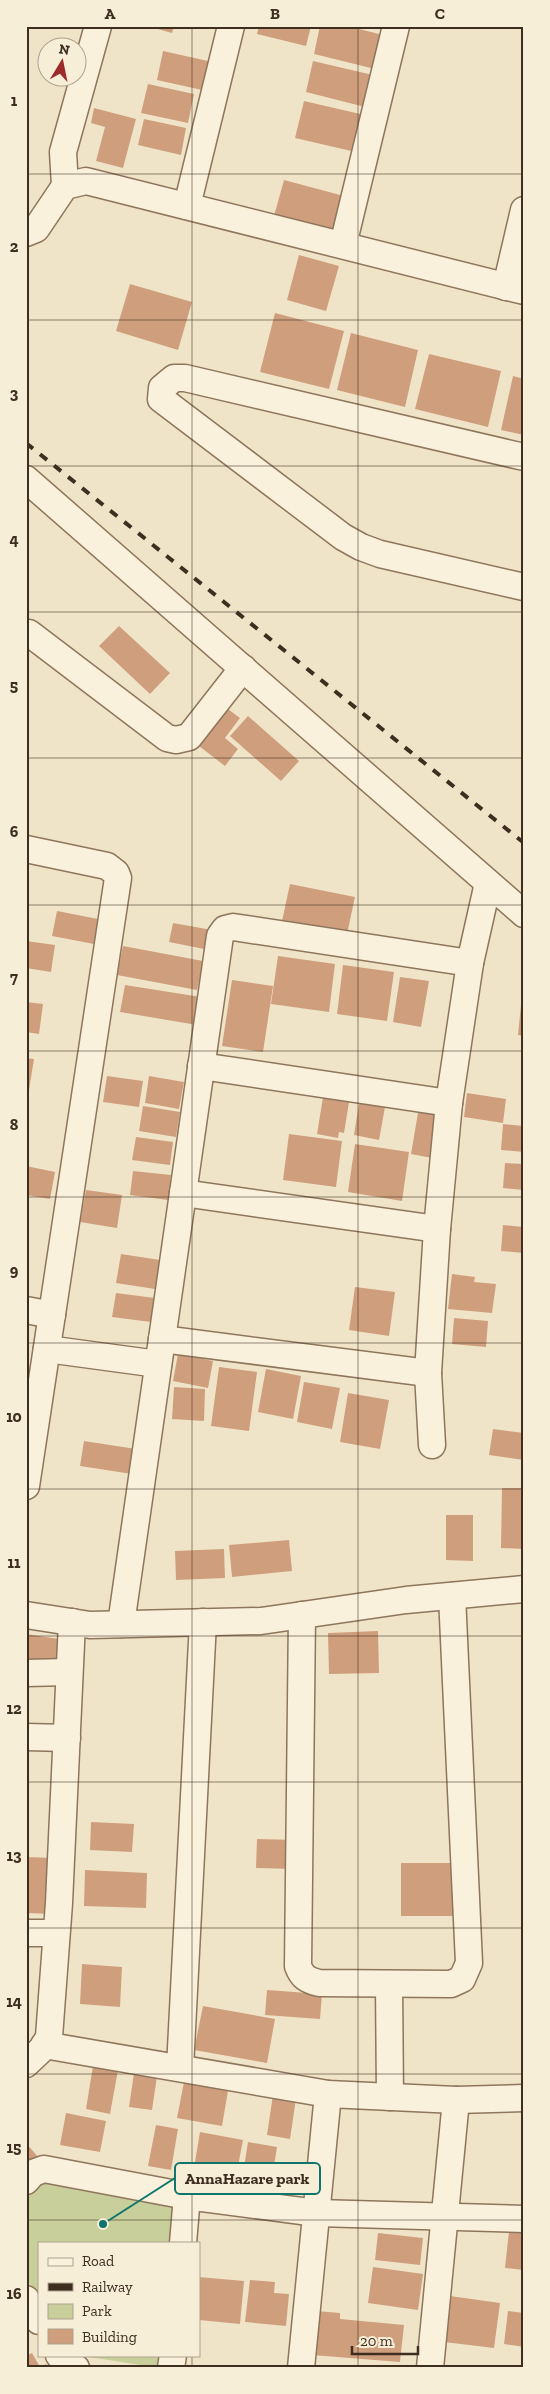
<svg xmlns="http://www.w3.org/2000/svg" width="550" height="2394" font-family="'Zilla Slab',serif">
  <rect width="100%" height="100%" fill="#f0e4c8"/>
  <!-- green -->
  <g fill="#c9cf9b">
    <polygon points="50,2179 178,2203 177,2243 39,2243 39,2300 26,2277 26,2200 40,2182"/>
    <polygon points="76,2355 165,2355 160,2368"/>
  </g>
  <!-- building -->
  <g fill="#cf9f7d">
    <polygon points="147,26 174,26 172,33"/>
    <polygon points="259,26 311,26 306,46 257,34"/>
    <polygon points="320,26 347,26 383,35 375,69 314,54"/>
    <polygon points="163,51 208,61 202,90 157,80"/>
    <polygon points="313,61 377,76 369,108 306,92"/>
    <polygon points="148,84 194,94 188,123 141,113"/>
    <polygon points="304,101 369,116 360,153 295,138"/>
    <polygon points="94,108 136,119 123,168 96,161 105,127 91,123"/>
    <polygon points="144,119 186,128 181,155 138,145"/>
    <polygon points="284,180 344,196 334,232 274,216"/>
    <polygon points="299,255 339,266 326,311 287,300"/>
    <polygon points="130,284 192,302 178,350 116,331"/>
    <polygon points="275,313 344,331 329,389 260,372"/>
    <polygon points="351,333 418,350 405,407 337,390"/>
    <polygon points="429,354 501,371 488,427 415,409"/>
    <polygon points="513,376 524,379 524,435 501,430"/>
    <polygon points="119,626 170,673 150,694 99,646"/>
    <polygon points="228,709 240,718 225,738 238,749 225,766 199,746"/>
    <polygon points="248,716 299,761 281,781 230,736"/>
    <polygon points="290,884 355,897 347,934 282,921"/>
    <polygon points="57,911 98,919 94,944 52,936"/>
    <polygon points="173,923 212,930 209,950 169,942"/>
    <polygon points="26,941 55,945 51,972 26,968"/>
    <polygon points="123,946 203,961 197,990 117,975"/>
    <polygon points="278,956 335,964 329,1012 271,1004"/>
    <polygon points="343,965 394,972 387,1021 337,1014"/>
    <polygon points="400,977 429,981 421,1027 393,1022"/>
    <polygon points="232,980 273,986 263,1052 222,1046"/>
    <polygon points="125,985 201,997 197,1025 120,1012"/>
    <polygon points="26,1002 43,1004 39,1034 26,1032"/>
    <polygon points="521,1005 524,1005 524,1036 518,1035"/>
    <polygon points="26,1058 34,1059 29,1090 26,1090"/>
    <polygon points="107,1076 143,1081 139,1107 103,1102"/>
    <polygon points="149,1076 184,1082 179,1109 145,1103"/>
    <polygon points="325,1085 351,1090 344,1133 339,1132 338,1138 317,1134"/>
    <polygon points="361,1091 387,1096 379,1140 354,1135"/>
    <polygon points="467,1093 506,1099 503,1123 464,1117"/>
    <polygon points="143,1106 180,1112 176,1137 139,1131"/>
    <polygon points="419,1107 445,1111 437,1159 411,1154"/>
    <polygon points="503,1124 524,1126 524,1152 501,1150"/>
    <polygon points="289,1134 342,1141 336,1187 283,1180"/>
    <polygon points="136,1137 173,1142 170,1165 132,1160"/>
    <polygon points="355,1144 409,1152 402,1201 348,1192"/>
    <polygon points="505,1163 524,1164 524,1190 503,1188"/>
    <polygon points="26,1166 55,1172 50,1199 26,1195"/>
    <polygon points="133,1171 171,1175 168,1200 130,1195"/>
    <polygon points="86,1190 122,1195 117,1228 80,1222"/>
    <polygon points="503,1225 524,1227 524,1253 501,1251"/>
    <polygon points="121,1254 160,1260 155,1289 116,1283"/>
    <polygon points="452,1274 475,1277 474,1282 496,1284 492,1313 448,1309"/>
    <polygon points="355,1287 395,1292 389,1336 349,1330"/>
    <polygon points="116,1293 155,1298 151,1322 112,1317"/>
    <polygon points="454,1318 488,1321 486,1347 452,1344"/>
    <polygon points="178,1354 213,1361 208,1388 173,1381"/>
    <polygon points="219,1367 257,1372 249,1431 211,1426"/>
    <polygon points="266,1369 301,1376 293,1419 258,1412"/>
    <polygon points="304,1382 340,1388 332,1429 297,1422"/>
    <polygon points="174,1387 205,1389 204,1421 172,1419"/>
    <polygon points="348,1393 389,1400 380,1449 340,1442"/>
    <polygon points="493,1429 524,1433 524,1460 489,1455"/>
    <polygon points="84,1441 136,1449 132,1474 80,1466"/>
    <polygon points="502,1488 524,1488 524,1549 501,1548"/>
    <polygon points="446,1515 473,1515 473,1561 446,1560"/>
    <polygon points="289,1540 292,1571 232,1577 229,1545"/>
    <polygon points="224,1549 225,1578 176,1580 175,1551"/>
    <polygon points="378,1631 379,1673 329,1674 328,1633"/>
    <polygon points="26,1634 59,1639 54,1671 26,1667"/>
    <polygon points="91,1822 134,1824 132,1852 90,1850"/>
    <polygon points="257,1839 296,1840 295,1869 256,1868"/>
    <polygon points="26,1857 54,1858 53,1914 26,1913"/>
    <polygon points="401,1863 454,1863 455,1916 401,1916"/>
    <polygon points="85,1870 147,1873 146,1908 84,1906"/>
    <polygon points="82,1964 122,1967 120,2007 80,2004"/>
    <polygon points="267,1990 322,1994 320,2019 265,2015"/>
    <polygon points="203,2006 275,2019 267,2063 194,2050"/>
    <polygon points="93,2066 118,2070 110,2114 86,2109"/>
    <polygon points="135,2066 158,2070 152,2110 129,2107"/>
    <polygon points="184,2082 229,2085 222,2126 177,2118"/>
    <polygon points="274,2088 297,2092 290,2139 267,2135"/>
    <polygon points="66,2113 106,2121 100,2152 60,2145"/>
    <polygon points="156,2125 178,2129 171,2170 148,2166"/>
    <polygon points="200,2132 243,2140 234,2187 192,2180"/>
    <polygon points="248,2142 277,2147 270,2191 241,2186"/>
    <polygon points="26,2143 39,2158 26,2169"/>
    <polygon points="509,2231 524,2233 524,2270 505,2268"/>
    <polygon points="378,2233 423,2238 420,2265 375,2260"/>
    <polygon points="373,2267 423,2274 418,2310 368,2303"/>
    <polygon points="199,2277 244,2281 240,2324 199,2320"/>
    <polygon points="250,2280 275,2282 274,2293 289,2294 286,2326 245,2322"/>
    <polygon points="450,2296 500,2303 494,2348 444,2342"/>
    <polygon points="316,2311 340,2313 340,2319 404,2325 400,2362 312,2355"/>
    <polygon points="508,2311 524,2313 524,2347 504,2344"/>
    <polygon points="32,2353 40,2367 46,2364 49,2368 26,2368 26,2356"/>
  </g>
  <g fill="none" stroke-linecap="round" stroke-linejoin="round">
    <defs>
      <g id="minor">
        <polyline points="65,186 63,152 98,26"/>
        <polyline points="187,206 231,26"/>
        <polyline points="26,233 36,229 65,186 86,181 524,291"/>
        <polyline points="343,245 396,26"/>
        <polyline points="506,287 524,210"/>
        <polyline points="524,457 185,378 174,378 162,388 161,399 343,537 361,547 380,554 524,587"/>
        <polyline points="26,479 524,914"/>
        <polyline points="29,633 167,738 176,740 189,737 243,668"/>
        <polyline points="26,849 107,866 116,873 118,878 26,1486"/>
        <polyline points="201,1066 449,1103"/>
        <polyline points="183,1193 437,1229"/>
        <polyline points="26,1310 52,1315"/>
        <polyline points="162,1339 428,1373"/>
        <polyline points="47,1349 158,1364"/>
        <polyline points="432,1445 428,1373 437,1229 449,1103 470,963 488,883"/>
        <polyline points="26,1615 90,1625 261,1621 406,1600 524,1589"/>
        <path d="M302 1615 298 1966C302 1977 307 1980 319 1983L451 1984 462 1979 469 1963 452 1596"/>
        <polyline points="121,1624 220,936 225,929 233,927 470,963"/>
        <polyline points="26,1673 69,1672"/>
        <polyline points="26,1737 67,1738"/>
        <polyline points="26,1933 56,1933"/>
        <polyline points="389,1984 390,2097"/>
        <polyline points="44,2045 328,2094 456,2100 524,2098"/>
        <polyline points="26,2064 43,2048 49,2037 59,1903 72,1622"/>
        <polyline points="180,2068 203,1622"/>
        <polyline points="26,2181 33,2173 44,2169 187,2196"/>
        <polyline points="183,2243 187,2196 317,2213 524,2219"/>
        <polyline points="26,2299 39,2321"/>
        <polyline points="59,2355 66,2364 76,2368"/>
        <polyline points="171,2368 173,2355"/>
        <polyline points="301,2368 328,2094"/>
        <polyline points="430,2368 456,2100"/>
      </g>
    </defs>
    <!-- minor casing -->
    <use href="#minor" stroke="#8d765c" stroke-width="29"/>
    <!-- minor -->
    <use href="#minor" stroke="#faf1dc" stroke-width="26"/>
    <!-- rail -->
    <polyline stroke="#3d2e20" stroke-width="4" stroke-dasharray="9 9" stroke-linecap="butt" points="26,443 524,843"/>
  </g>
  <!-- grid -->
  <path fill="none" stroke="#3d2e20" stroke-width="1" stroke-opacity="0.55" d="M192 26V2243M358 26V2368M26 174H524M26 320H524M26 466H524M26 612H524M26 758H524M26 905H524M26 1051H524M26 1197H524M26 1343H524M26 1489H524M26 1636H524M26 1782H524M26 1928H524M26 2074H524M26 2220H524M192 2355V2368"/>
  <!-- callouts -->
  <path fill="none" stroke="#0f766e" stroke-width="2" d="M103 2224L175 2178"/>
  <circle fill="#0f766e" stroke="#f7eed8" stroke-width="2" cx="103" cy="2224" r="5"/>
  <rect fill="#f7eed8" stroke="#0f766e" stroke-width="2" x="175" y="2163" width="145" height="31" rx="5"/>
  <g font-size="16" text-anchor="middle" font-weight="bold" fill="#3d2e20">
    <text x="247" y="2184">AnnaHazare park</text>
  </g>
  <!-- border -->
  <rect width="550" height="2394" fill="none" stroke="#f7eed8" stroke-width="55"/>
  <!-- legend -->
  <rect x="38" y="2242" width="162" height="115" fill="#f7eed8" stroke="#ada18e"/>
  <rect x="48" y="2258" width="25" height="8" fill="#faf1dc" stroke="#ada18e"/>
  <text x="82" y="2266" font-size="15" fill="#3d2e20">Road</text>
  <rect x="48" y="2283" width="25" height="8" fill="#3d2e20" stroke="#ada18e"/>
  <text x="82" y="2292" font-size="15" fill="#3d2e20">Railway</text>
  <rect x="48" y="2304" width="25" height="15" fill="#c9cf9b" stroke="#ada18e"/>
  <text x="82" y="2316" font-size="15" fill="#3d2e20">Park</text>
  <rect x="48" y="2329" width="25" height="15" fill="#cf9f7d" stroke="#ada18e"/>
  <text x="82" y="2342" font-size="15" fill="#3d2e20">Building</text>
  <!-- north arrow -->
  <g transform="translate(62 62) rotate(10)"><circle r="24" fill="#f7eed8" stroke="#ada18e"/>
  <path d="M0-4L9 19L0 12L-9 19Z" fill="#9e2a2b"/>
  <text y="-8" font-size="14" font-weight="bold" text-anchor="middle" fill="#3d2e20">N</text>
  </g>
  <!-- scale -->
  <path d="M352 2346v8h66v-8" fill="none" stroke="#3d2e20" stroke-width="2.5"/>
  <text x="360" y="2346" font-size="15" fill="#3d2e20" stroke="#f7eed8" stroke-width="4" paint-order="stroke">20 m</text>
  <rect x="28" y="28" width="494" height="2338" fill="none" stroke="#3d2e20" stroke-width="2"/>
  <g font-size="16" text-anchor="middle" font-weight="bold" fill="#3d2e20">
    <text x="110" y="19">A</text>
    <text x="275" y="19">B</text>
    <text x="440" y="19">C</text>
    <text x="14" y="106">1</text>
    <text x="14" y="252">2</text>
    <text x="14" y="399">3</text>
    <text x="14" y="545">4</text>
    <text x="14" y="691">5</text>
    <text x="14" y="837">6</text>
    <text x="14" y="983">7</text>
    <text x="14" y="1130">8</text>
    <text x="14" y="1276">9</text>
    <text x="14" y="1422">10</text>
    <text x="14" y="1568">11</text>
    <text x="14" y="1714">12</text>
    <text x="14" y="1861">13</text>
    <text x="14" y="2007">14</text>
    <text x="14" y="2153">15</text>
    <text x="14" y="2299">16</text>
  </g>
</svg>
